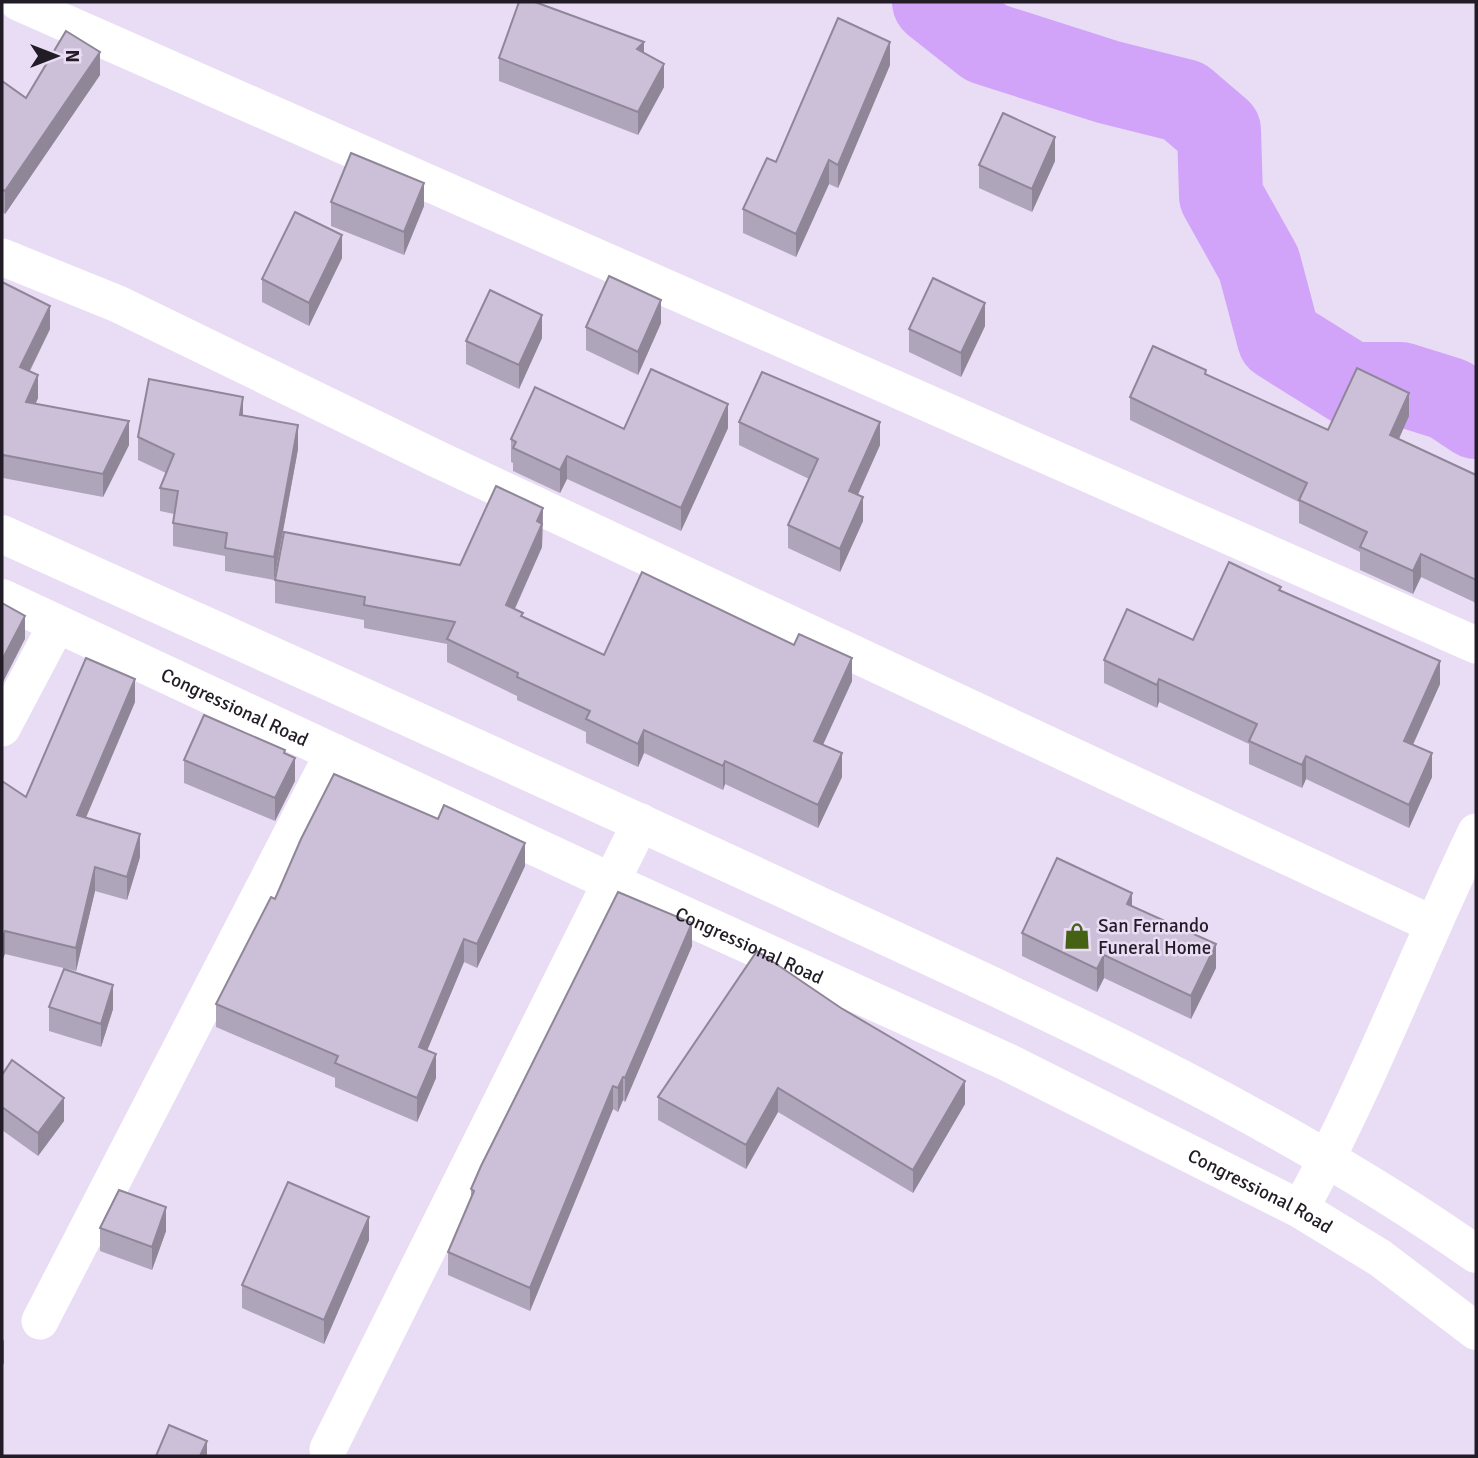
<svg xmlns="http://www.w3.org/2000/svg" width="1478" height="1458" font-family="Signika,sans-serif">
  <rect width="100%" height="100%" fill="#e9dcf5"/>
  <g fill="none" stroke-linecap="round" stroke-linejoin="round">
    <!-- river -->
    <polyline stroke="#d1a3f9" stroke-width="84" points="934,2 986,43 1108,82 1184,101 1219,131 1221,196 1259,264 1279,339 1351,384 1401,384 1449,399 1476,417"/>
    <!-- street -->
    <g stroke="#fff" stroke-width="37">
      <polyline points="18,2 1476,645"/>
      <polyline points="2,257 118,304 437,459 1432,924"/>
      <polyline points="2,728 57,624"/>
      <path d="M1300 1209C1367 1088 1416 957 1476 832"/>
      <polyline points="40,1321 334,752"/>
      <polyline points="328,1449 641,822"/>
    </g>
    <!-- secondary -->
    <g stroke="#fff" stroke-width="38">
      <path d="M2 534C283 661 564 786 844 917 1060 1017 1280 1117 1476 1254"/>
      <path id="s1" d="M2 598 611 882 1007 1062 1300 1209 1380 1258 1476 1331"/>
    </g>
  </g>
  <!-- wall -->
  <g fill="#afa5bb">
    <polygon points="644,53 664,87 638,135 499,81 499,58"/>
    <polygon points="890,65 838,188 829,184 796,257 743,233 743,209 776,162"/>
    <polygon points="100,75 5,214 2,212 2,81 26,98"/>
    <polygon points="1055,161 1032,212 979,188 979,165"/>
    <polygon points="331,202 424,206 404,255 331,226"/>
    <polygon points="342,258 309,326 262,302 262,279"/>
    <polygon points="2,282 50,329 30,371 38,398 35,404 129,445 103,497 3,478"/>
    <polygon points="661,323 638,375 586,350 586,327"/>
    <polygon points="985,326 961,377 909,352 909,329"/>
    <polygon points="542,338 519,389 466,364 466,341"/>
    <polygon points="1206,374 1328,430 1409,416 1399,439 1476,475 1476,603 1421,577 1413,594 1360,570 1360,552 1299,523 1299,502 1130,420 1130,397"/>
    <polygon points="243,415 298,449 274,580 225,571 225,556 173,546 173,523 174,514 160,511 160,488 166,473 138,460 138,437"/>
    <polygon points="739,422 880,445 858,495 863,521 840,572 788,548 788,525 809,479 739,445"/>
    <polygon points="728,428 681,531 567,479 560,493 513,471 513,463 511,462 511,439 624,429"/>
    <polygon points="543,508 542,547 515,609 523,617 604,655 852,681 823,745 842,777 818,828 725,784 723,790 644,753 638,767 586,743 586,732 517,700 517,696 447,662 447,644 364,628 364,620 275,603 275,580 460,565"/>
    <polygon points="1281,591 1440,684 1413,745 1432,777 1409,828 1306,779 1302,788 1249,764 1249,744 1159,702 1157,708 1104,683 1104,660 1193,640"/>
    <polygon points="135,702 86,818 140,857 127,900 95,891 76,971 5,954 2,781 26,797"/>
    <polygon points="285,753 295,781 275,821 184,783 184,760"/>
    <polygon points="525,866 477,968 464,962 427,1050 436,1078 417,1122 335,1087 335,1078 216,1027 216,1004 275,899"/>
    <polygon points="1132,906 1216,968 1191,1019 1104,978 1097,992 1022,956 1022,933"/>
    <polygon points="692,946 625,1102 623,1100 618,1112 613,1109 530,1311 448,1275 448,1252 471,1198 471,1189"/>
    <polygon points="49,1007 113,1009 101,1047 49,1031"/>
    <polygon points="841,1008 965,1104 913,1193 778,1112 746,1169 658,1120 658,1097"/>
    <polygon points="2,1075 64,1121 38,1156 2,1130"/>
    <polygon points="100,1228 166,1231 152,1270 100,1251"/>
    <polygon points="369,1240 324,1344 242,1308 242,1285"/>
  </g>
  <!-- shaded-wall -->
  <g fill="#8f8698">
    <polygon points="644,42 644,65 637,49"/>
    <polygon points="890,42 890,65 838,188 838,165"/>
    <polygon points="100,52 100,75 5,214 5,191"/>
    <polygon points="664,64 664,87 638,135 638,112"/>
    <polygon points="1055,137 1055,161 1032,212 1032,189"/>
    <polygon points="829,160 829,184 796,257 796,234"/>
    <polygon points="424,183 424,206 404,255 404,232"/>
    <polygon points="342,235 342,258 309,326 309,303"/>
    <polygon points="661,300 661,323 638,375 638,352"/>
    <polygon points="985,303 985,326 961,377 961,353"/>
    <polygon points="50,306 50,329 20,390 20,367"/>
    <polygon points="542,315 542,338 519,389 519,365"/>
    <polygon points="38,375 38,398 26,426 26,402"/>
    <polygon points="1409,393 1409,416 1390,458 1390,435"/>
    <polygon points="243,397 243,420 240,415"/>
    <polygon points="728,404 728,428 681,531 681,508"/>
    <polygon points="129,421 129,445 103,497 103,474"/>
    <polygon points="880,422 880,445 849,514 849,491"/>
    <polygon points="298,425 298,449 274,580 274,557"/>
    <polygon points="3,455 3,478 2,482 2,459"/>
    <polygon points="567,456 567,479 560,493 560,470"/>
    <polygon points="863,497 863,521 840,572 840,549"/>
    <polygon points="543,508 542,547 506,628 506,605"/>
    <polygon points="1421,554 1421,577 1413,594 1413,571"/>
    <polygon points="25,616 25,639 2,684 2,660"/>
    <polygon points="852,658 852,681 814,764 814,741"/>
    <polygon points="1440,661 1440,684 1404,764 1404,741"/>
    <polygon points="135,679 135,702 77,838 77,815"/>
    <polygon points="1159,679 1159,702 1157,708 1157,685"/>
    <polygon points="644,730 644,753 638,767 638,744"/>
    <polygon points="842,753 842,777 818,828 818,805"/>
    <polygon points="1432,753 1432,777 1409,828 1409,805"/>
    <polygon points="1306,756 1306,779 1302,788 1302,765"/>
    <polygon points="295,758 295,781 275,821 275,798"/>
    <polygon points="725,761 725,784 723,790 723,766"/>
    <polygon points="140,834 140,857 127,900 127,877"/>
    <polygon points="525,843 525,866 477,968 477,944"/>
    <polygon points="95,867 95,891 76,971 76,948"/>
    <polygon points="1132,893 1132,916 1127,904"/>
    <polygon points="692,923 692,946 625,1102 625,1078"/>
    <polygon points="5,931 5,954 2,962 2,939"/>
    <polygon points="464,939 464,962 419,1070 419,1047"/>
    <polygon points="1216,944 1216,968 1191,1019 1191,996"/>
    <polygon points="1104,955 1104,978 1097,992 1097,969"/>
    <polygon points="113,985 113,1009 101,1047 101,1024"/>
    <polygon points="436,1054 436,1078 417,1122 417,1098"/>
    <polygon points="623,1077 623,1100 618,1112 618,1088"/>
    <polygon points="965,1081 965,1104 913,1193 913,1170"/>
    <polygon points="613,1086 613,1109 530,1311 530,1288"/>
    <polygon points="778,1088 778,1112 746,1169 746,1145"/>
    <polygon points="64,1098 64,1121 38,1156 38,1133"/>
    <polygon points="166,1207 166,1231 152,1270 152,1247"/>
    <polygon points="369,1217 369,1240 324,1344 324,1320"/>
    <polygon points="4,1339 4,1363 2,1367 2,1344"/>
    <polygon points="207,1441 207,1456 200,1456"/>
  </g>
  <!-- building -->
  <g fill="#ccc0d9" stroke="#8f8698" stroke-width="2">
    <polygon points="519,2 535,2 644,42 637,49 664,64 638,112 499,58"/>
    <polygon points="838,18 890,42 838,165 829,160 796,234 743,209 767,158 776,162"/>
    <polygon points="66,31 100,52 5,191 2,189 2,81 26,98"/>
    <polygon points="1003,113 1055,137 1032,189 979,165"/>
    <polygon points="351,153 424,183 404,232 331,202"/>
    <polygon points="295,212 342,235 309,303 262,279"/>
    <polygon points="609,276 661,300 638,352 586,327"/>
    <polygon points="933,278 985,303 961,353 909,329"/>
    <polygon points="2,282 50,306 20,367 38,375 26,402 129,421 103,474 3,455 2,459"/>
    <polygon points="490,290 542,315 519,365 466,341"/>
    <polygon points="1153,346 1206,370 1205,374 1328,430 1357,368 1409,393 1390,435 1476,475 1476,580 1421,554 1413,571 1360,547 1367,532 1299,500 1307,483 1130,397"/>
    <polygon points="651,369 728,404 681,508 567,456 560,470 513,448 516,442 511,439 535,387 624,429"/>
    <polygon points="762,372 880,422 849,491 863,497 840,549 788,525 818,459 739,422"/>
    <polygon points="149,379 243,397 240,415 298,425 274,557 225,548 227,533 173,523 178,491 160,488 174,454 138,437"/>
    <polygon points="496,486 543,508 537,521 542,524 506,605 523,613 521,616 604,655 642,572 794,645 799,634 852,658 814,741 842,753 818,805 725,761 723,766 644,730 638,744 586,719 590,711 517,677 518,673 447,639 455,622 364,605 365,597 275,580 284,532 460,565"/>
    <polygon points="1229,562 1281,587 1279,590 1440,661 1404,741 1432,753 1409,805 1306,756 1302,765 1249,741 1257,724 1159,679 1157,685 1104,660 1127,609 1193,640"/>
    <polygon points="2,603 25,616 2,660"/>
    <polygon points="86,658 135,679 77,815 140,834 127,877 95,867 76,948 5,931 2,939 2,781 26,797"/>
    <polygon points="204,715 285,750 284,753 295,758 275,798 184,760"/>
    <polygon points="334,774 438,819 444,805 525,843 477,944 464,939 419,1047 436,1054 417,1098 335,1063 338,1056 216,1004 271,897 275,899 301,839"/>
    <polygon points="1057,858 1132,893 1127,904 1216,944 1191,996 1104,955 1097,969 1022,933"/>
    <polygon points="618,892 692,923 625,1078 623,1077 618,1088 613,1086 530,1288 448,1252 474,1191 471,1189 481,1166"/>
    <polygon points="757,951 841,1008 965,1081 913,1170 778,1088 746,1145 658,1097"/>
    <polygon points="64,969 113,985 101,1024 49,1007"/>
    <polygon points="12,1060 64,1098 38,1133 2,1107 2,1075"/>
    <polygon points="288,1182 369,1217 324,1320 242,1285"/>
    <polygon points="119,1190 166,1207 152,1247 100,1228"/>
    <polygon points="169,1425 207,1441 200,1456 156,1456"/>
  </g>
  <!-- icons -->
  <defs>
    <symbol id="shop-bare" viewBox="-9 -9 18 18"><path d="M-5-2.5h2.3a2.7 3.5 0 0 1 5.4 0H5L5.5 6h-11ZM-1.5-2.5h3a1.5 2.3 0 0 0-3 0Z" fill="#456214" stroke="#e9dcf5" stroke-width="2.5" paint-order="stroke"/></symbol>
  </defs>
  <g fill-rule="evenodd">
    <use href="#shop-bare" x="1058" y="917" width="38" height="38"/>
  </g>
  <g text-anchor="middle" stroke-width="5" stroke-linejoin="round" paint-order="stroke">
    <!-- street labels -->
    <g font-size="19" fill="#211c25" stroke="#e9dcf5">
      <text dy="7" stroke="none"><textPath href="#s1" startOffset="257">Congressional Road</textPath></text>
      <text dy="7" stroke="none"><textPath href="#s1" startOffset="824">Congressional Road</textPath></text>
      <text dy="7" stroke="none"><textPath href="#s1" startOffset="1391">Congressional Road</textPath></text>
    </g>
    <!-- poi labels -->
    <g font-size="19" fill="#211c25" stroke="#e9dcf5" text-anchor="start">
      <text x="1098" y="932">San Fernando<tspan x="1098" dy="22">Funeral Home</tspan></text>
    </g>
  </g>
  <!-- border -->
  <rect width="1478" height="1458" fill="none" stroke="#211c25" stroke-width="7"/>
  <!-- north arrow -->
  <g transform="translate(56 56) rotate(90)" stroke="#e9dcf5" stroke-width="5" paint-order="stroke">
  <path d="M0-5L12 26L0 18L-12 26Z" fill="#211c25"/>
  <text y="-10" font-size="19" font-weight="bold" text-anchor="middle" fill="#211c25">N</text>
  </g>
</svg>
